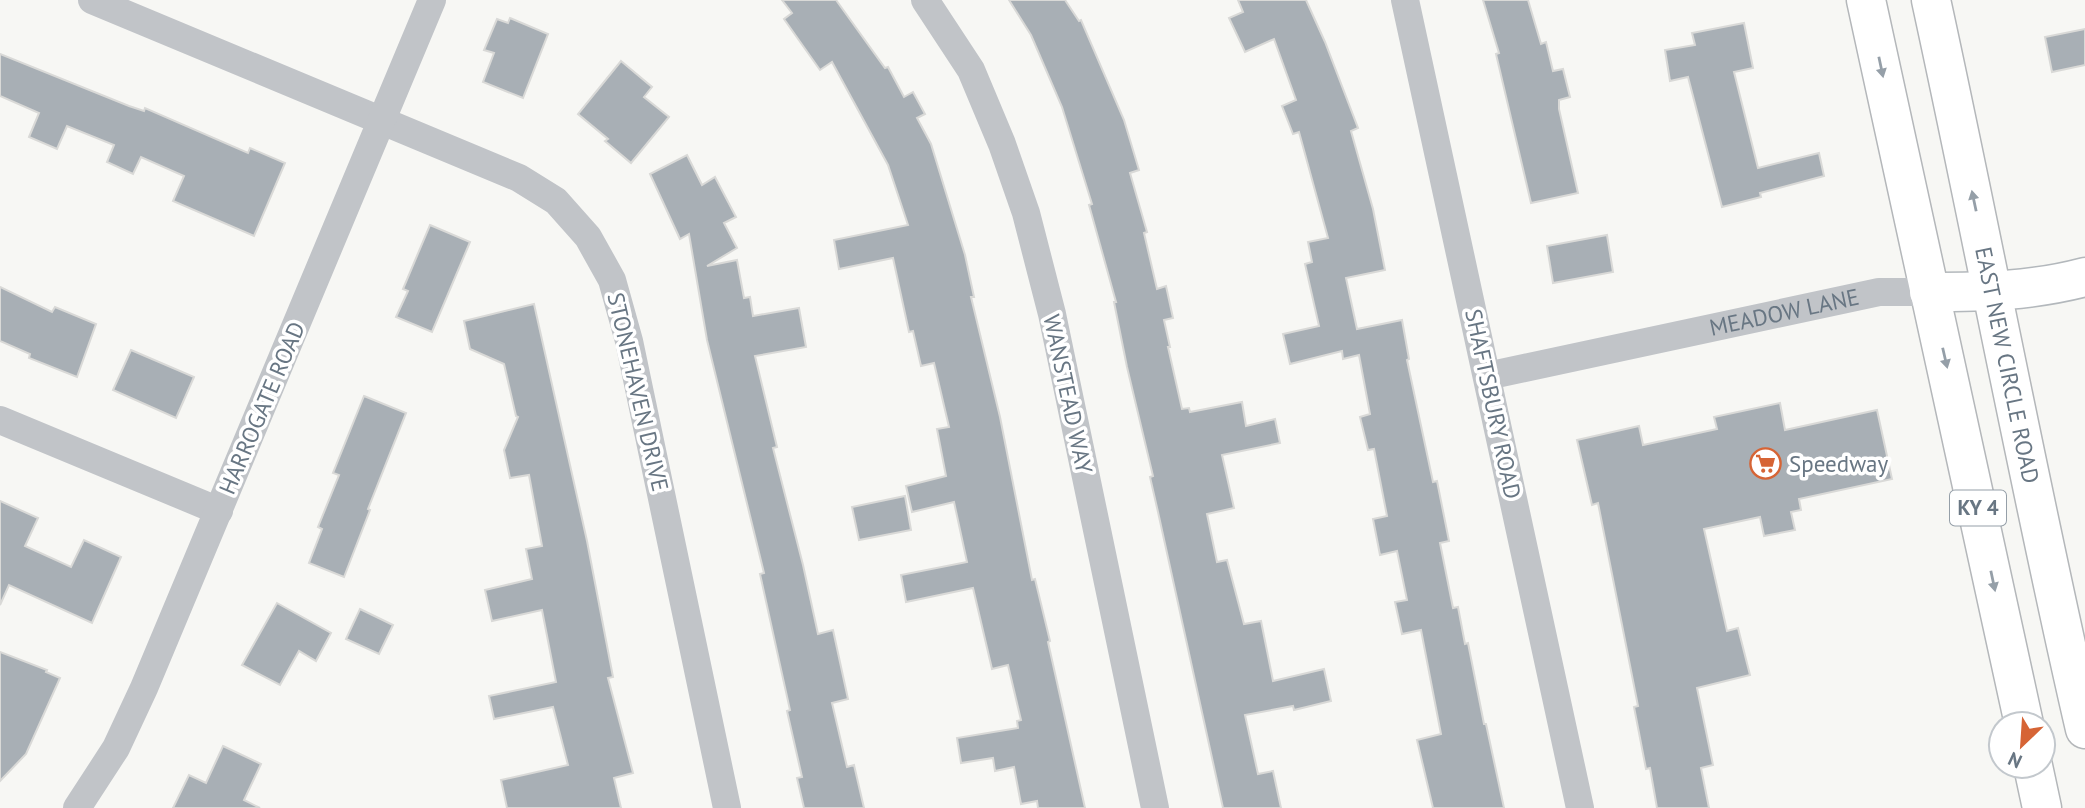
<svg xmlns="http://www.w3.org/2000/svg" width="2085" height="808" font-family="'PT Sans',sans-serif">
  <rect width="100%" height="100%" fill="#f7f7f4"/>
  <!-- building -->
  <g fill="#a8afb5" stroke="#d9d9d7" stroke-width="2">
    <polygon points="782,0 836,0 885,68 888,67 904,97 913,92 925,114 917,118 931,144 965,255 974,297 971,297 1000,417 1032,580 1035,579 1050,641 1048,642 1085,808 1038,808 1037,801 1021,804 1014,767 995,771 993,758 961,763 957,738 1018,728 1017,721 1021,720 1008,665 992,669 973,588 906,602 901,575 967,562 954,502 912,512 906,486 946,476 937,429 949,427 934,363 921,366 913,331 909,332 893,258 839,269 834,240 908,225 888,165 832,62 820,70 784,19 792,13"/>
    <polygon points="1009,0 1065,0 1079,21 1081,20 1124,120 1139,170 1130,173 1147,232 1144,233 1157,289 1166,286 1173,318 1164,320 1170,347 1168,347 1182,409 1189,408 1190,412 1242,402 1246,426 1275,419 1280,443 1222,455 1234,508 1207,514 1217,562 1227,560 1244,624 1261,621 1273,681 1324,669 1331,701 1294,710 1293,706 1245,715 1258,774 1273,771 1281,808 1223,808 1158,512 1150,477 1153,476 1127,367 1114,302 1116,302 1089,205 1092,204 1062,107 1031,35"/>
    <polygon points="1238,0 1306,0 1325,42 1358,128 1351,131 1373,209 1385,270 1346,278 1357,329 1402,320 1409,359 1407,360 1433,482 1437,481 1449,541 1440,543 1453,608 1458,607 1465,644 1468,643 1484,724 1486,724 1504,808 1433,808 1417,740 1441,734 1421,630 1402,634 1395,602 1407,600 1397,551 1380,555 1373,519 1387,516 1374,449 1368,450 1360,417 1370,414 1359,355 1343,359 1342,351 1290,364 1283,334 1319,326 1305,264 1312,262 1308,242 1328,238 1299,132 1293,134 1282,106 1296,100 1274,39 1245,52 1229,18 1243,12"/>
    <polygon points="1483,0 1528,0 1541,44 1546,42 1553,71 1563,69 1570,97 1559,100 1559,109 1578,193 1531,203 1496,54 1499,53"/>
    <polygon points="510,18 548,34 523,98 483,82 494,53 484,50 497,19 508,23"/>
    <polygon points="1744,23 1753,68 1734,72 1758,168 1819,153 1824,176 1760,193 1761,197 1722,207 1688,77 1670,81 1665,50 1695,45 1692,33"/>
    <polygon points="2085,29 2085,65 2052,72 2045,37"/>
    <polygon points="0,54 129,106 144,111 145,108 248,153 250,148 285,163 254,236 173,201 184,176 141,157 133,174 107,162 114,145 67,126 57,149 29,137 39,113 0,96"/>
    <polygon points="621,61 652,87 644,97 669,117 631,163 605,141 608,139 578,114"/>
    <polygon points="687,155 702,185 715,177 736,217 724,223 737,248 707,266 737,260 744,298 750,297 753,316 799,308 806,347 755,356 777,447 773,448 803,565 818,634 833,630 848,699 832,703 847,767 854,765 864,808 804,808 797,778 802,777 787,711 790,710 760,574 764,573 707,340 689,234 680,239 650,174"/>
    <polygon points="430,225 470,242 432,332 396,317 408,291 403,289"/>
    <polygon points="1607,235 1613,272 1553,283 1547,246"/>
    <polygon points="0,287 52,312 55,307 96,324 77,377 29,358 30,354 0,341"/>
    <polygon points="534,304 587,541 613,677 608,678 633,773 614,778 621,808 507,808 501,780 568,765 553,707 494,719 489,696 556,682 542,610 492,621 485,590 532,579 526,549 542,546 529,475 510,478 504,450 518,417 516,416 504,364 470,349 464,321"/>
    <polygon points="131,350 194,377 176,418 113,390"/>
    <polygon points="364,396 406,413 368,509 370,510 344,577 309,563 322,529 318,527 339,475 333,473"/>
    <polygon points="1780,403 1785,430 1877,410 1892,479 1799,499 1801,510 1791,512 1795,530 1764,536 1760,517 1704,529 1727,631 1738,628 1750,675 1697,688 1713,765 1701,768 1709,808 1657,808 1650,768 1646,769 1634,707 1638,706 1598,503 1592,505 1577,440 1639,426 1643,445 1717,429 1714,417"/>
    <polygon points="905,496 911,530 859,540 852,507"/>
    <polygon points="0,501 38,518 25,546 71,567 84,540 121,557 92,623 9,585 0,605"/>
    <polygon points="277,603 331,633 316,661 299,651 280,685 242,665"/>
    <polygon points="360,609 393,625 379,654 346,639"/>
    <polygon points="0,652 47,670 46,672 60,678 26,754 0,781"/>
    <polygon points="223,746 261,764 244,800 260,808 173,808 189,775 206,783"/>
  </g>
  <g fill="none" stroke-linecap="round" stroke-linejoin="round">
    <defs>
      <path id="secondary" d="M1929 292C1984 292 2032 291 2085 277"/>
      <g id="highway">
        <polyline points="1866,0 2024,724"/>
        <path id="s2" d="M1931 0C1984 243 2029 487 2085 729"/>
        <polyline points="2033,766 2042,808"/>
      </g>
    </defs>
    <!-- secondary casing -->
    <use href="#secondary" stroke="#b3b8bc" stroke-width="41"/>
    <!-- highway casing -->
    <use href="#highway" stroke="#b4b7ba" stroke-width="41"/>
    <!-- street -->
    <g stroke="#c1c4c8" stroke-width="28">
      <polyline points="92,0 519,178 556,201 588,237 612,280 629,341 727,808"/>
      <polyline points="925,0 971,70 1002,144 1026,213 1052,314 1155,808"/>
      <polyline points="1405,0 1580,808"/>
      <path id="s1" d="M1487 376 1879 292H1929"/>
      <polyline points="0,420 219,511"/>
      <polyline points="77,808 116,748 144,688 432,0"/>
    </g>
    <!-- secondary -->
    <use href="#secondary" stroke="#fff" stroke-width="38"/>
    <!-- highway -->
    <use href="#highway" stroke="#fff" stroke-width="38"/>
  </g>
  <!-- one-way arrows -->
  <defs><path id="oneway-solid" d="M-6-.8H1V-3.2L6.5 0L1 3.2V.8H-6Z" transform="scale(1.75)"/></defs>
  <g fill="#959fa8">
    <use href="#oneway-solid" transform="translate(1881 67) rotate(78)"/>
    <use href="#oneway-solid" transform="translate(1974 201) rotate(-102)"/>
    <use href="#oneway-solid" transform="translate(1945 358) rotate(77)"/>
    <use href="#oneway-solid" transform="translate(1993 581) rotate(78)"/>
  </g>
  <!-- icons -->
  <defs>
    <symbol id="supermarket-ring" viewBox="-11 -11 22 22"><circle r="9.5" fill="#fff" stroke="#d66435" stroke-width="1.5"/><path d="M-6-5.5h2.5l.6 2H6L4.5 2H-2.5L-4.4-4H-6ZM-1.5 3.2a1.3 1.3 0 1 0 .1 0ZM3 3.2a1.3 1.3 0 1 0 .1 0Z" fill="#d66435"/></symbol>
  </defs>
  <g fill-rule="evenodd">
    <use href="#supermarket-ring" x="1748" y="446" width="35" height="35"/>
  </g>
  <g text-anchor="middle" stroke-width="7" stroke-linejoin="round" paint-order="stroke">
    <!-- shield labels -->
    <rect fill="#fff" stroke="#959fa8" stroke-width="2" x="1950" y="490.5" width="56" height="35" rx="5"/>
    <g font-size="21" font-weight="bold" fill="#687683">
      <text x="1978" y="515">KY 4</text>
    </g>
    <!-- street labels -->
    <g font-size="23" fill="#687683" stroke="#fff">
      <text dy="8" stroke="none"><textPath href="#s1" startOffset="304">MEADOW LANE</textPath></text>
      <text dy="8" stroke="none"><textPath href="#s2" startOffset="373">EAST NEW CIRCLE ROAD</textPath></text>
      <text transform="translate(638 392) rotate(77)" y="8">STONEHAVEN DRIVE</text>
      <text transform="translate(1068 394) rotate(78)" y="8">WANSTEAD WAY</text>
      <text transform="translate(1493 404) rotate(78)" y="8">SHAFTSBURY ROAD</text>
      <text transform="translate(262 408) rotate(-67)" y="8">HARROGATE ROAD</text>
    </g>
    <!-- poi labels -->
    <g font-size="23" fill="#687683" stroke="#fff" text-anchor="start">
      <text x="1789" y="472">Speedway</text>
    </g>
  </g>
  <!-- north arrow -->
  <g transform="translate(2022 745) rotate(205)"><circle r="33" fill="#ffffff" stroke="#c3c8cd" stroke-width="2"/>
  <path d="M0-5L12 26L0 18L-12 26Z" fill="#d66435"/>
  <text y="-10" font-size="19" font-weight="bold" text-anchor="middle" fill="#687683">N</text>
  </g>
</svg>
